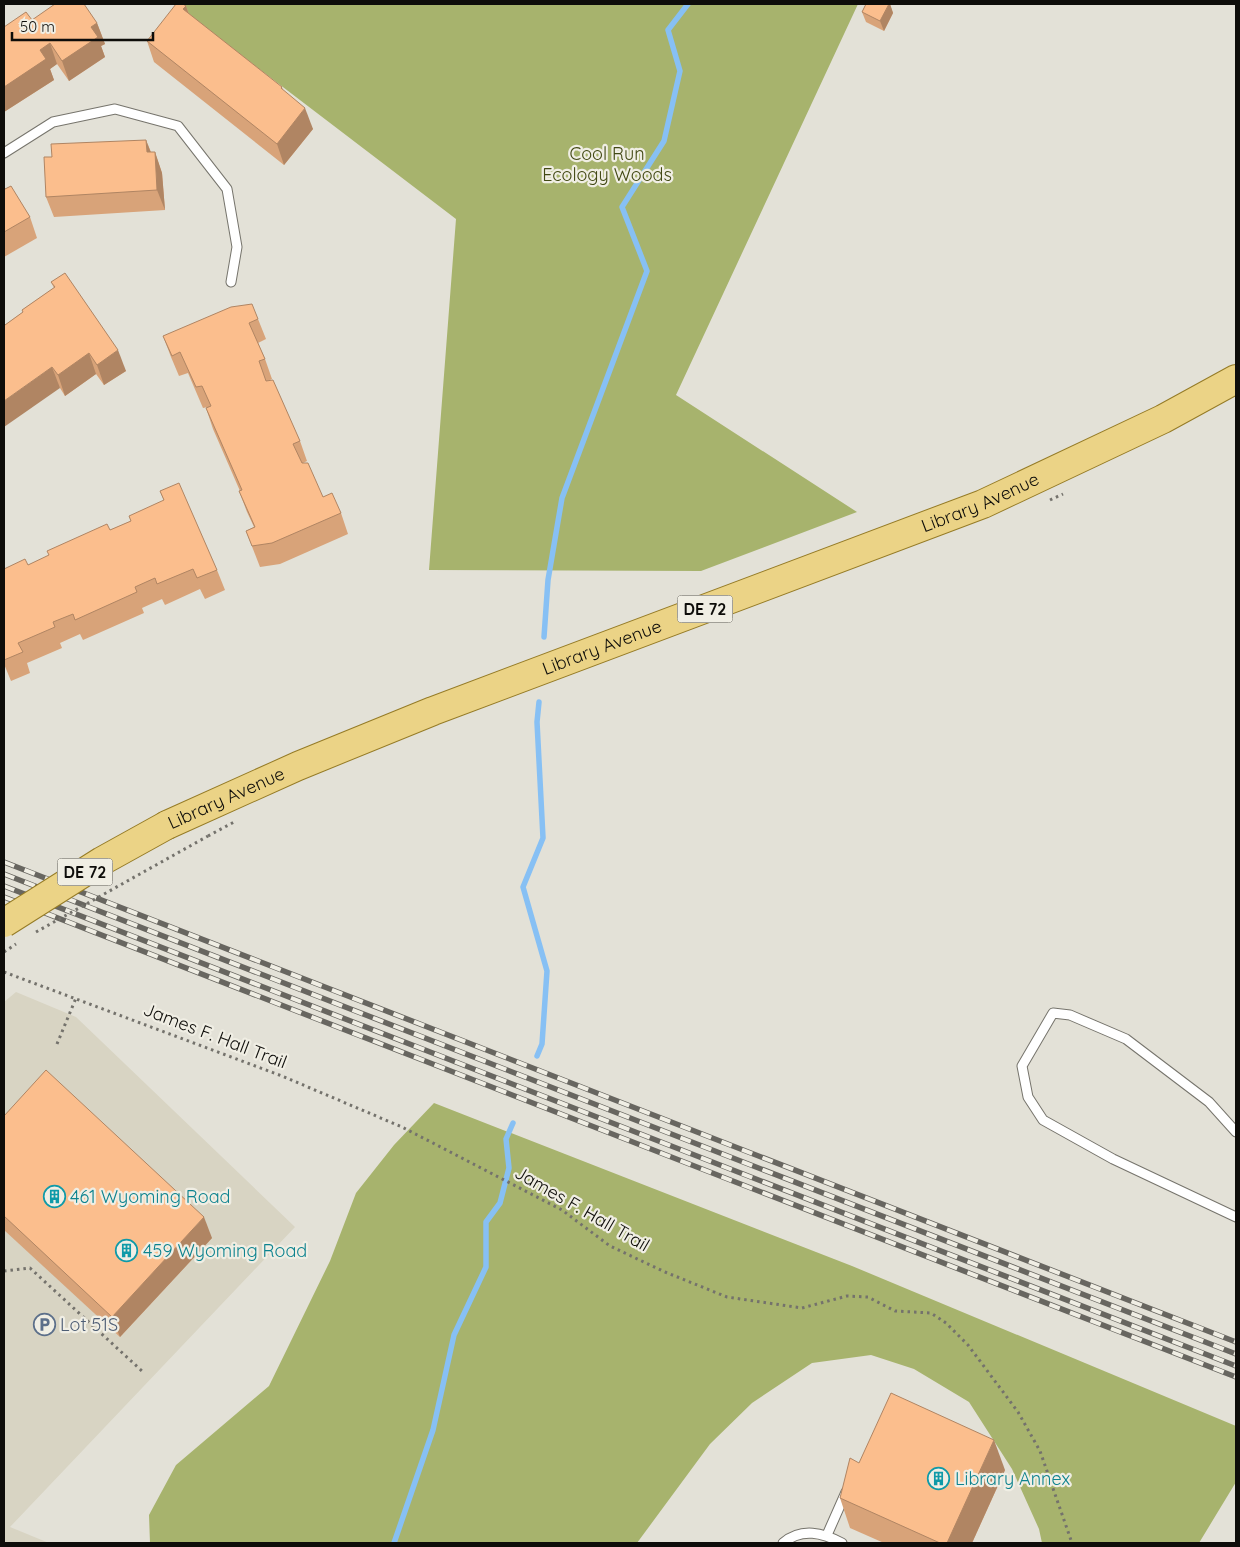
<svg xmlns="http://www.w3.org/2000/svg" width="1240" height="1547" font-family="Quicksand,sans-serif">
  <rect width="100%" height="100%" fill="#e3e1d7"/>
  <!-- built -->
  <polygon fill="#d8d4c3" points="16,992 76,1017 295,1227 10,1527 49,1543 4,1543 4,1002"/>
  <!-- forest -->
  <g fill="#a7b36d">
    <polygon points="174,4 858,4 676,395 857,512 701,571 429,570 456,219"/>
    <polygon points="434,1103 852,1266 1236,1426 1236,1482 1199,1543 1042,1543 1039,1529 1012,1469 969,1402 914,1369 871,1355 812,1363 752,1403 710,1444 637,1543 150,1543 149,1515 176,1465 269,1386 330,1261 356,1193 394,1145"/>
  </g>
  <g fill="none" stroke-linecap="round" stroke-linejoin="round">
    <!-- stream -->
    <g stroke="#87c0f4" stroke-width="5.5">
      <polyline points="544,637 548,580 562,498 647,271 622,207 664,141 680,71 668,30 688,4"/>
      <polyline points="537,1056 542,1044 547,971 523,887 543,838 537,722 539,702"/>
      <polyline points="394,1543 433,1430 454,1335 486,1267 486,1222 500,1203 509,1168 506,1139 513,1123"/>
    </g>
    <defs>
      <g id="service">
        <polyline points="4,153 53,122 115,109 178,126 227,189 237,247 231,282"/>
        <polyline points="1236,1132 1209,1102 1126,1039 1070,1015 1053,1013 1022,1066 1028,1097 1043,1120 1113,1159 1236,1217"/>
        <polyline points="827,1535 846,1492"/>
        <path d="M783 1543C802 1527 823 1533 842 1543"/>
      </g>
      <g id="primary">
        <path id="s1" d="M167 825 298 766 433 711 983 504 1163 419 1236 379"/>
      </g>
    </defs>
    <!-- service casing -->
    <use href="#service" stroke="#76746c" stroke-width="11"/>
    <!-- primary casing -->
    <use href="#primary" stroke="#957b26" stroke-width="30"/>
    <!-- path -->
    <g stroke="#74726c" stroke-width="3" stroke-dasharray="2.5 4" stroke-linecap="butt">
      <polyline points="1050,500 1063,494"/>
      <polyline points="208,836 236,821"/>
      <polyline points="4,972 282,1076 402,1127 562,1210 610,1246 665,1272 727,1297 802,1308 847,1296 868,1297 895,1311 931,1313 946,1323 968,1345 1018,1412 1040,1451 1072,1543"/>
      <polyline points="57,1044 76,998"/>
      <polyline points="4,1271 30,1268 142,1371"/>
    </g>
    <!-- service -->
    <use href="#service" stroke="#fff" stroke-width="9"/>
    <!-- primary -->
    <use href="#primary" stroke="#ebd386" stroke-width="28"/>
    <defs>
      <g id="rail">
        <polyline points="4,862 1236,1342"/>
        <polyline points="4,874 1236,1354"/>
        <polyline points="4,886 1236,1366"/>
        <polyline points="4,897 1236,1377"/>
      </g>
    </defs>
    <!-- rail casing -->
    <use href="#rail" stroke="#686660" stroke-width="5.5"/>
    <!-- rail -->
    <use href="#rail" stroke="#f0eee4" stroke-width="4" stroke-dasharray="11" stroke-linecap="butt"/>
    <defs>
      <polyline id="primary-bridge" points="4,923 102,861 167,825"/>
    </defs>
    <!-- primary-bridge casing -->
    <use href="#primary-bridge" stroke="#957b26" stroke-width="30" stroke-linecap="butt"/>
    <!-- path-bridge -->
    <g stroke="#74726c" stroke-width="3" stroke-dasharray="2.5 4" stroke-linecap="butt">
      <polyline points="36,932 208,836"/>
      <polyline points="4,952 16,944"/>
    </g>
    <!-- primary-bridge -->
    <use href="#primary-bridge" stroke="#ebd386" stroke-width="28"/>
  </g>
  <!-- wall -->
  <g fill="#d8a379">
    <polygon points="866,4 890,4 893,13 884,31 866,22 862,12"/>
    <polygon points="186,6 189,14 282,87 283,90 313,129 284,165 154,62 147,41"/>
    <polygon points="32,20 97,23 105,44 101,46 105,57 69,81 57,64 50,69 54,80 4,112 4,27"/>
    <polygon points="146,140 151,152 155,152 162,173 165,210 54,217 46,197 52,157"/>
    <polygon points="4,187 30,217 37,238 4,257"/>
    <polygon points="51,282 126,371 104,385 96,374 65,396 60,388 5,325 23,312 22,310 54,288"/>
    <polygon points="258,319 266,339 258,343 265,359 272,379 268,381 300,441 307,461 303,463 323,497 341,513 348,534 280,564 260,567 246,531 254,527 247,512 239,491 240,491 213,429 206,408 208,407 203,408 188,373 179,376 171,357 163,336"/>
    <polygon points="160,491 217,570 225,590 205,599 200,589 165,605 162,599 142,608 144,613 83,640 80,634 60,643 62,648 27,663 30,673 11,681 4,664 4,569 28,565 131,521 164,501"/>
    <polygon points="4,1116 212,1238 120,1337 4,1230"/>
    <polygon points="859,1463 1005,1470 972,1543 884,1543 850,1528 840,1498"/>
  </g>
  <!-- shaded-wall -->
  <g fill="#b08563">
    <polygon points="889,4 890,4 893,13 884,31 880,21"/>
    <polygon points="186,6 193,27 183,9"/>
    <polygon points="97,23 105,44 101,46 105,57 69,81 62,61 91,27"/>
    <polygon points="50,43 57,64 50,69 54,80 4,112 4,87 40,50"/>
    <polygon points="305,108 313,129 284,165 277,144"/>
    <polygon points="146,140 154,161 147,152"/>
    <polygon points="155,152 162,173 165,210 157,190"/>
    <polygon points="118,350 126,371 104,385 97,365"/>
    <polygon points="89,353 96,374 65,396 58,375"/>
    <polygon points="52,367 60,388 4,427 4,401"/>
    <polygon points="204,1217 212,1238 120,1337 112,1317"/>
    <polygon points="994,1440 1005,1470 972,1543 947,1543"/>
  </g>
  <!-- building -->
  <g fill="#fbbe8d" stroke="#b08563">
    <polygon points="55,4 84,4 97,23 91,27 98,37 62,61 50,43 40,50 46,59 4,87 4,27 26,12 32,20"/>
    <polygon points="176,4 183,4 186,6 183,9 282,87 281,88 305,108 277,144 147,41"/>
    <polygon points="866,4 889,4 880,21 862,12"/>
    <polygon points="146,140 147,152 155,152 157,190 46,197 44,157 52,157 51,144"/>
    <polygon points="11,186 30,217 4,232 4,187 5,189"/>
    <polygon points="65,273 118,350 97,365 89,353 58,375 52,367 4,401 4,323 5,325 23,312 22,310 55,287 51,282"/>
    <polygon points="252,304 258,319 249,323 265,359 259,361 266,381 273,380 300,441 293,444 302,463 308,463 323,497 332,493 341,513 272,543 252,546 246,531 255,527 239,491 242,490 206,408 211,406 202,386 196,387 180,352 172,356 163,336 231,307"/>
    <polygon points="179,483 217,570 197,578 193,569 157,584 155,578 135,587 137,592 75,620 73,614 53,622 55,627 18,643 23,652 4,660 4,569 25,559 28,565 49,555 47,551 107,524 110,530 131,521 129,516 164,500 160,491"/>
    <polygon points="46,1070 204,1217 112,1317 4,1216 4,1116"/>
    <polygon points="891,1393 994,1440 947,1543 940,1543 840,1498 850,1458 859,1463"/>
  </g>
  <!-- icons -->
  <defs>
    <symbol id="building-ring" viewBox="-11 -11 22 22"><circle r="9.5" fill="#f0eee4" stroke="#0f9aa8" stroke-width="1.5"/><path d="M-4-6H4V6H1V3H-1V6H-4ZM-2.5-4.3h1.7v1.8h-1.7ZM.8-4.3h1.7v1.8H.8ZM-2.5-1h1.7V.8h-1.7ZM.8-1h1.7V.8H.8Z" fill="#0f9aa8"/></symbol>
    <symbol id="parking-ring" viewBox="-11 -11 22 22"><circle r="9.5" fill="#f0eee4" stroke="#5c6f8a" stroke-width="1.5"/><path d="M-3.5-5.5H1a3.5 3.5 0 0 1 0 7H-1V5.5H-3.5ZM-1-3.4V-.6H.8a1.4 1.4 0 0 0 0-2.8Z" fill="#5c6f8a"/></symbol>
  </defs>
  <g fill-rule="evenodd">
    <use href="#building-ring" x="42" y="1184" width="25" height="25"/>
    <use href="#building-ring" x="114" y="1238" width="25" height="25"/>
    <use href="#parking-ring" x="32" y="1312" width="25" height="25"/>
    <use href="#building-ring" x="926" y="1466" width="25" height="25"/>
  </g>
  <g text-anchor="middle" stroke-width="4.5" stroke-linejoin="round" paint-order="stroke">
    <!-- shield labels -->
    <g fill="#f0eee4" stroke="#52504b" stroke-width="1">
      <rect x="677.5" y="595.5" width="55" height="27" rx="4"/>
      <rect x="57.5" y="858.5" width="55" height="27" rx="4"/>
    </g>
    <g font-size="16" font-weight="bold" fill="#0e0d0a">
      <text x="705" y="615">DE 72</text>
      <text x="85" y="878">DE 72</text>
    </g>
    <!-- park labels -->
    <g font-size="18" fill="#424914" stroke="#f0eee4">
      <text x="607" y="160">Cool Run<tspan x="607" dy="21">Ecology Woods</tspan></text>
    </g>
    <!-- street labels -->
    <g font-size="18" fill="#0e0d0a" stroke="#f0eee4">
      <text dy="6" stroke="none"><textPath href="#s1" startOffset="875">Library Avenue</textPath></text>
      <text dy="6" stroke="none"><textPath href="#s1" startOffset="470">Library Avenue</textPath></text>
      <text dy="6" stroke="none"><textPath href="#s1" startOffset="65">Library Avenue</textPath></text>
      <text transform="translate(215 1036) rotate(21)" y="6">James F. Hall Trail</text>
      <text transform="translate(582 1209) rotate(30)" y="6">James F. Hall Trail</text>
    </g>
    <!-- culture labels -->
    <g font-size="18" fill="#0d838f" stroke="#f0eee4" text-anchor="start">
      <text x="70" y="1203">461 Wyoming Road</text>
      <text x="143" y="1257">459 Wyoming Road</text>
      <text x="955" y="1485">Library Annex</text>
    </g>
    <!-- service labels -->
    <g font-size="18" fill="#4e5e75" stroke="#f0eee4" text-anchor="start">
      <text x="60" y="1331">Lot 51S</text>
    </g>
  </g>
  <!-- border -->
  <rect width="1240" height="1547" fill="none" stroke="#0e0d0a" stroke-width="10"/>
  <!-- scale -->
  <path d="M12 32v8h141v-8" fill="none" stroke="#0e0d0a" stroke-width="2.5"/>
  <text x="20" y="32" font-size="15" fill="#0e0d0a" stroke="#f0eee4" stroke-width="4" paint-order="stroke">50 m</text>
</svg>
